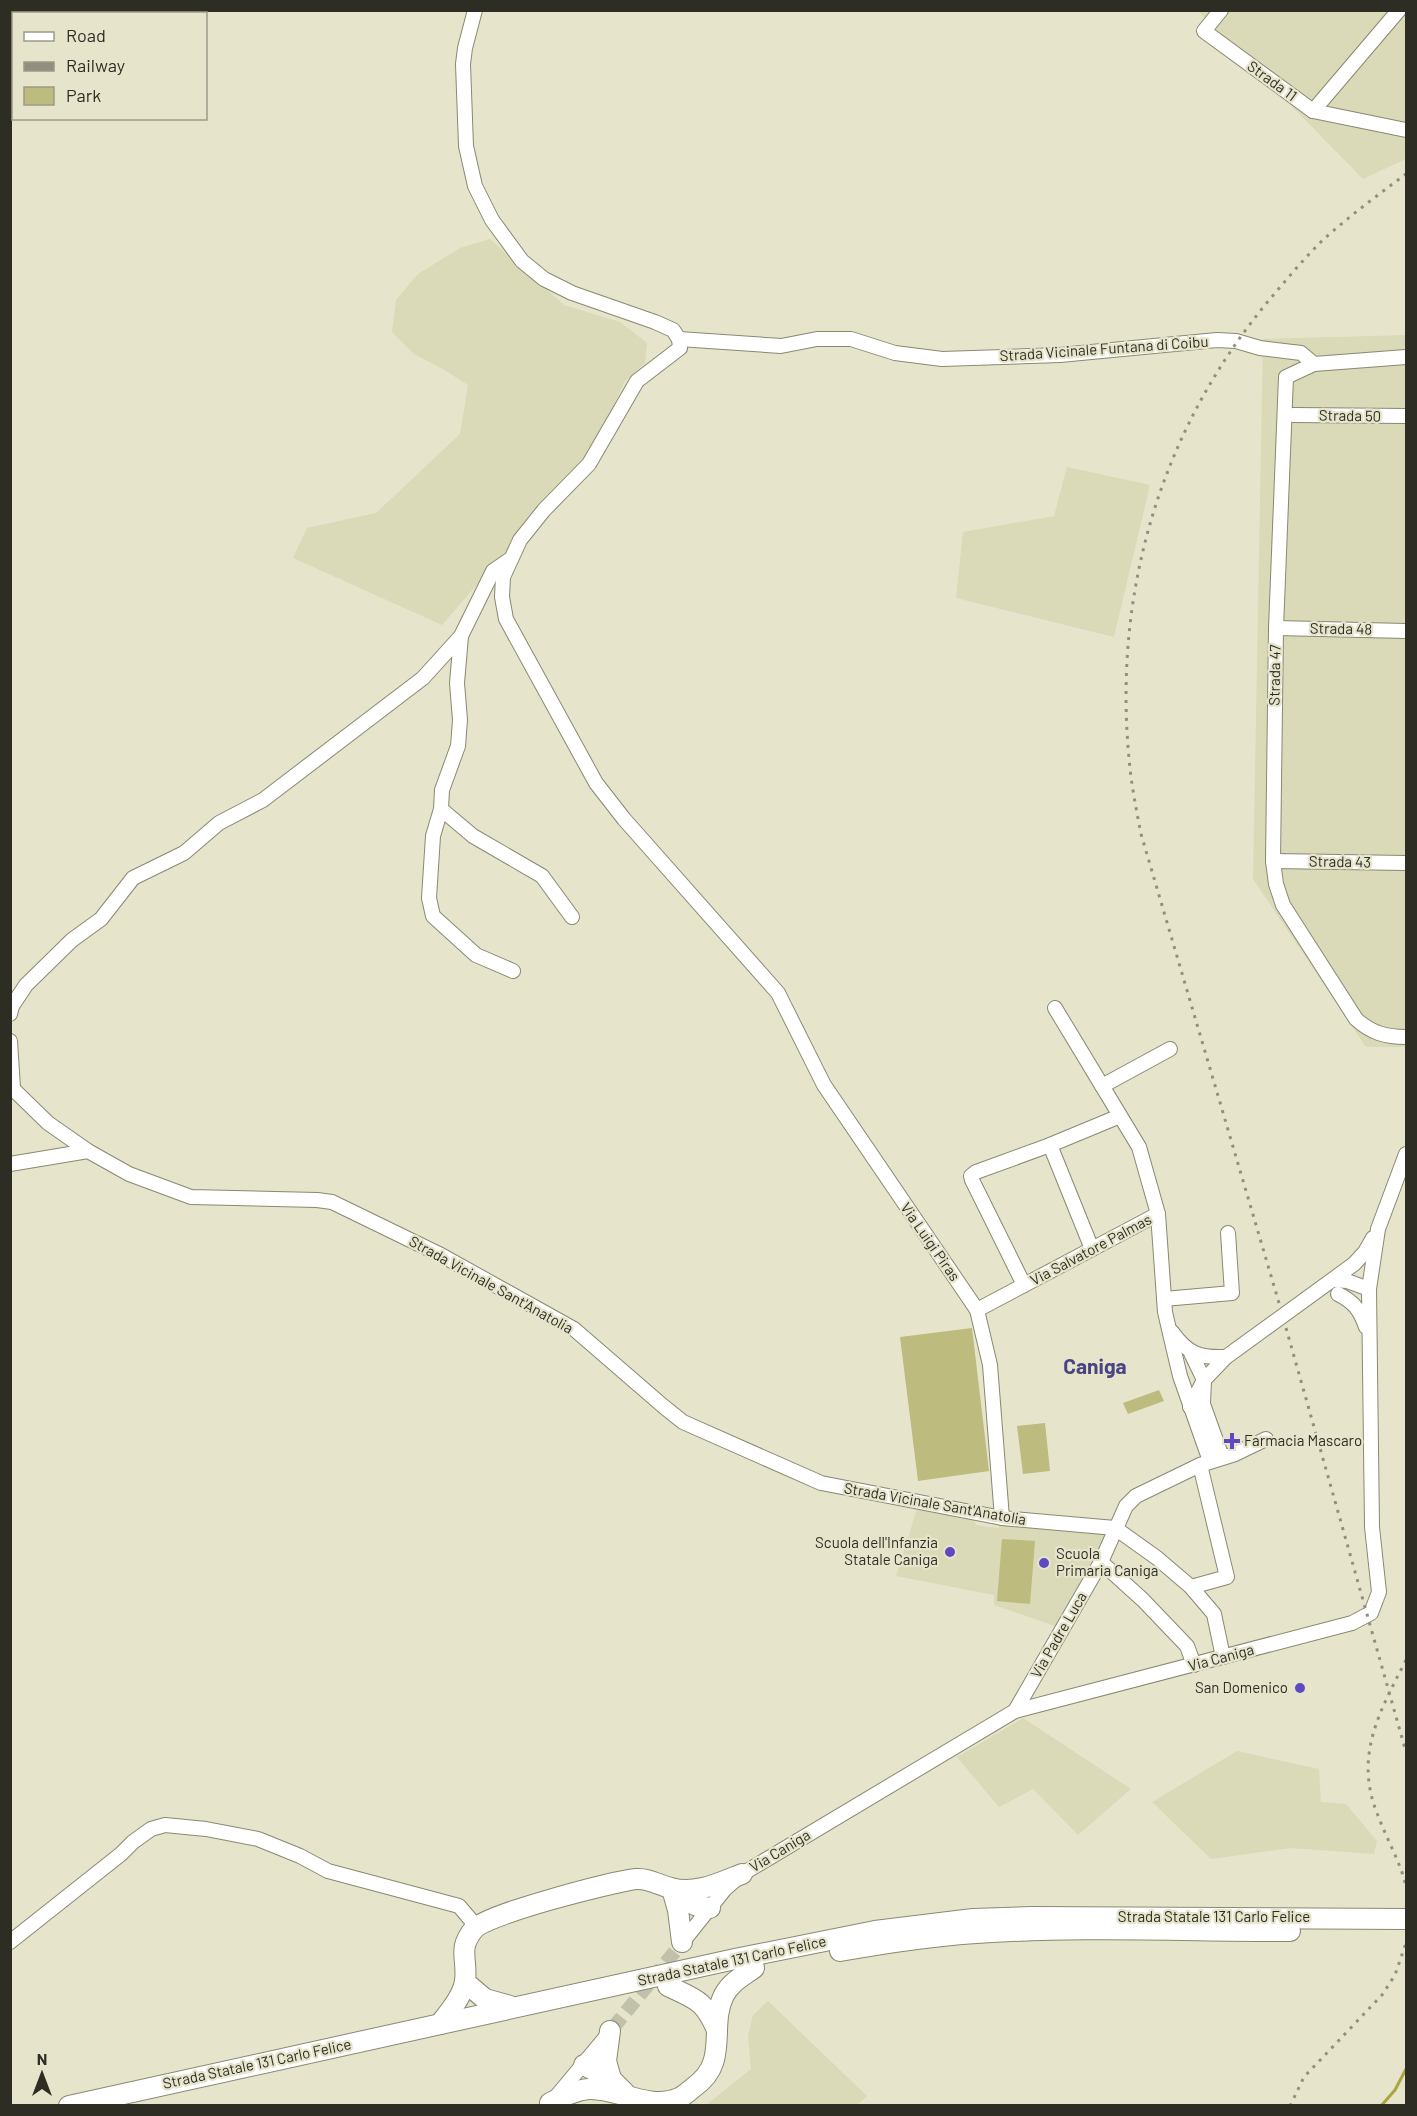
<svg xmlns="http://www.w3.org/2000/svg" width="1417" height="2116" font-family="Barlow,sans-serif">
  <rect width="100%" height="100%" fill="#e6e5cc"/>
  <!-- built -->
  <g fill="#dad9b8">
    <polygon points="1198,11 1406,11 1406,159 1363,179"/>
    <polygon points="490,239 564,305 620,322 647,343 645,363 625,381 603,429 581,464 442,625 293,558 307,528 376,513 460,434 468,385 443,369 414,354 392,332 396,300 418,274 460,248"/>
    <polygon points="1406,335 1406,1047 1366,1047 1253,879 1263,339"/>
    <polygon points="1067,467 1150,485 1114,637 956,598 963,532 1054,516"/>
    <polygon points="917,1509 972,1516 976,1525 999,1528 999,1522 1109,1532 1055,1626 994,1605 994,1595 896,1576"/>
    <polygon points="1023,1718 1131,1789 1078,1835 1033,1789 999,1807 957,1757"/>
    <polygon points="1237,1751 1319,1769 1321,1802 1346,1804 1377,1841 1374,1854 1291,1848 1211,1859 1152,1802"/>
    <polygon points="768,2001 867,2096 857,2105 706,2105 751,2069 748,2035 753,2015"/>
  </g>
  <!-- green -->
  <g fill="#bdbb7e">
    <polygon points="972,1328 989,1471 918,1481 900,1337"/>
    <polygon points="1159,1390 1164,1401 1128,1414 1123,1403"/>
    <polygon points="1045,1423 1050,1471 1023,1474 1017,1426"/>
    <polygon points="1002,1539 1035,1541 1030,1604 997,1601"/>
  </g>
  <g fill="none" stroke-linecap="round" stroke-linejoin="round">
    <!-- stream -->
    <polyline stroke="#aba53e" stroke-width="3" points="1381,2106 1395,2090 1406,2069"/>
    <!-- minor-tunnel -->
    <polyline stroke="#c1c0aa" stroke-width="14" stroke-dasharray="14 7" stroke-linecap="butt" points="613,2028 681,1944"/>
    <defs>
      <g id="minor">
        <polyline points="475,10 465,48 463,64 466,146 475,186 492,220 522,261 544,279 572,293 655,322 673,330 679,339 680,348 637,381 589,464 544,510 520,540 503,577 502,597 506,619 596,783 624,819 778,993 824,1085 977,1310 990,1365 1002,1518"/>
        <polyline points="1221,10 1204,31 1313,111 1399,10"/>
        <polyline points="1313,111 1406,130"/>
        <polyline points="679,339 781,346 817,339 851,339 895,353 942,359 1060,355 1217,340 1236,341 1260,348 1301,353 1314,364"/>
        <path d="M1406 357 1314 364 1286 377 1276 628 1273 861 1276 884 1283 905 1356 1019C1371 1033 1386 1037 1406 1037"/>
        <polyline points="1293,415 1406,416"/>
        <polyline points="1276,628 1406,631"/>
        <polyline points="461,636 457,683 460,720 458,746 442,790 441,809 473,836 542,876 572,917"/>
        <polyline points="441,809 433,836 429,898 433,916 476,955 513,971"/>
        <polyline points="1273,861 1406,863"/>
        <polyline points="1055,1008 1139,1147 1158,1214 1165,1312 1171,1338 1180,1376 1210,1461"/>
        <polyline points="10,1014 12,1006 26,985 72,940 101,919 133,878 184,853 219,823 263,800 423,678 461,636 493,571 509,560"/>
        <polyline points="10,1041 13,1088"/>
        <polyline points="10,1086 48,1123 88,1151"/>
        <polyline points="1102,1086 1170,1049"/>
        <polyline points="1050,1145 1092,1249"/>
        <polyline points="10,1164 88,1151 129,1174 191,1197 317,1200 332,1202 441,1255 574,1329 663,1406 683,1422 821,1483 1002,1518 1115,1528 1157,1558 1191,1587 1214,1614 1223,1657"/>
        <polyline points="1333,1280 1347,1281 1369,1289"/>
        <polyline points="1024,1285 972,1180 971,1176 976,1172 1050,1145 1120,1116"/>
        <path d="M1338 1294C1354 1302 1360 1310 1366 1327"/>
        <polyline points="1164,1299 1232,1293 1228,1233"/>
        <polyline points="977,1310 1158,1214"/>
        <path d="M1172 1332C1188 1354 1199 1358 1226 1357"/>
        <polyline points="1191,1353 1204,1380 1203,1404 1222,1457"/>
        <polyline points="1190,1407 1204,1380 1226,1357 1354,1264 1365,1252 1373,1238"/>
        <polyline points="1101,1562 1143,1600 1187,1646 1194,1665"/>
        <polyline points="1191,1587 1227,1577 1200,1465"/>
        <polyline points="1015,1711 1101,1562 1126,1506 1136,1496 1200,1465 1235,1454 1266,1439"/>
        <polyline points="10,1942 121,1854 133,1842 151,1829 165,1825 206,1829 258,1839 300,1856 328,1871 459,1906 476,1926"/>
        <polyline points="681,1944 725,1889 742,1874 1015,1711 1352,1623 1371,1613 1379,1592 1372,1527 1369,1289 1378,1229 1406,1154"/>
        <polyline points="555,2098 610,2032"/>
      </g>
      <g id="highway">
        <polyline points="672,1889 678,1910 682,1942"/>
        <polyline points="675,1896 697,1906 710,1908"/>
        <path d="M840 1951C885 1943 930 1936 976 1933 1080 1926 1185 1931 1290 1931"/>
        <polyline points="465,1982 485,1999 510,2006"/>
        <path d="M668 1986C697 2000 704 2000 717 2030"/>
        <path d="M440 2024C449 2012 463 1996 465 1981 468 1959 457 1949 474 1929 487 1914 612 1882 636 1879 649 1878 658 1885 671 1888 695 1895 719 1883 742 1874"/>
        <polyline points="610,2031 606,2061 611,2079"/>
        <polyline points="584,2065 611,2079 625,2093"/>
        <path d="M550 2103C562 2097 575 2090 589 2089 619 2088 649 2111 679 2098 684 2096 689 2091 694 2087 730 2062 708 2027 724 1995 731 1982 743 1976 754 1968"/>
        <polyline points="69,2106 735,1959 875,1931 973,1919 1033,1917 1406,1919"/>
      </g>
    </defs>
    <!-- minor casing -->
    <use href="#minor" stroke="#898871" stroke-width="16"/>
    <!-- highway casing -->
    <use href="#highway" stroke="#898871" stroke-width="22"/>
    <!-- minor -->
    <use href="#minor" stroke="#fff" stroke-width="14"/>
    <!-- highway -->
    <use href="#highway" stroke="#fff" stroke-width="20"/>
    <!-- rail -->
    <g stroke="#91907f" stroke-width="3" stroke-dasharray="3 6" stroke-linecap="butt">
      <path d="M1279 1303 1141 834C1136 808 1131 783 1129 758 1113 590 1162 428 1270 299 1288 278 1305 257 1325 238 1351 215 1379 194 1406 174"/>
      <polyline points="1286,1328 1406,1752"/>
      <path d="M1406 1660C1380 1711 1354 1755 1377 1813 1386 1838 1400 1861 1406 1886"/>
      <polyline points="1290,2106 1304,2077 1382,1995 1395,1975 1406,1943"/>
    </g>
  </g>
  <!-- markers -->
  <g fill="#5e49c1" stroke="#e6e5cc" stroke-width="2">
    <path d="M1229 1432h6v6h6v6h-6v6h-6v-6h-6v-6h6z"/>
    <circle cx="950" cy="1552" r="6"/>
    <circle cx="1044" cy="1563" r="6"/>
    <circle cx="1300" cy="1688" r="6"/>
  </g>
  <g text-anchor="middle" stroke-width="4.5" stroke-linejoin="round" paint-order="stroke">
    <!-- street labels -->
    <g font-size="15" fill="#2e2d24" stroke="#e6e5cc">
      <text transform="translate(1272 81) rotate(36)" y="5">Strada 11</text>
      <text transform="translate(1104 349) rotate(-4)" y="5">Strada Vicinale Funtana di Coibu</text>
      <text transform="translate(1350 416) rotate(1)" y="5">Strada 50</text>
      <text transform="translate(1341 629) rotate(1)" y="5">Strada 48</text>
      <text transform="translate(1275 675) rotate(-89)" y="5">Strada 47</text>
      <text transform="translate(1340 862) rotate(1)" y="5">Strada 43</text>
      <text transform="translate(930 1242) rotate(55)" y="5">Via Luigi Piras</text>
      <text transform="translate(1091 1250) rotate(-28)" y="5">Via Salvatore Palmas</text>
      <text transform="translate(491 1285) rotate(29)" y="5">Strada Vicinale Sant'Anatolia</text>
      <text transform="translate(935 1504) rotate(10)" y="5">Strada Vicinale Sant'Anatolia</text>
      <text transform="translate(1059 1635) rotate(-60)" y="5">Via Padre Luca</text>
      <text transform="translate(1221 1658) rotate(-15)" y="5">Via Caniga</text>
      <text transform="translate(780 1851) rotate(-31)" y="5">Via Caniga</text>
      <text x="1214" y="1922">Strada Statale 131 Carlo Felice</text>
      <text transform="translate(732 1961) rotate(-12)" y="5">Strada Statale 131 Carlo Felice</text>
      <text transform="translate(257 2064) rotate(-12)" y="5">Strada Statale 131 Carlo Felice</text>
    </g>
    <!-- poi labels -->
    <g font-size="15" fill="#2e2d24" stroke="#e6e5cc" text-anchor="start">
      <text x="1244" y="1446">Farmacia Mascaro</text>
      <text x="938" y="1548" text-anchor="end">Scuola dell'Infanzia<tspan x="938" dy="17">Statale Caniga</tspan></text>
      <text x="1056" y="1559">Scuola<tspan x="1056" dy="17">Primaria Caniga</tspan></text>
      <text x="1288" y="1693" text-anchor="end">San Domenico</text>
    </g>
    <!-- district labels -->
    <g font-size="21" font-weight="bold" fill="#4b4482" stroke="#e6e5cc">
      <text x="1095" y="1374">Caniga</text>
    </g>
  </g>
  <!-- border -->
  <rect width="1417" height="2116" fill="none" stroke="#2e2d24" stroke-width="24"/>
  <!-- legend -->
  <rect x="12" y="12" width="195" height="108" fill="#e6e5cc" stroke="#9c9b89" stroke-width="1.5"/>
  <rect x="24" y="32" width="30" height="9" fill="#ffffff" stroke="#9c9b89" stroke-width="1.5"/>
  <text x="66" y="42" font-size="18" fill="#2e2d24">Road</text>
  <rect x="24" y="62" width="30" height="9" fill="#91907f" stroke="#9c9b89" stroke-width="1.5"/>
  <text x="66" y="72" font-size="18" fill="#2e2d24">Railway</text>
  <rect x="24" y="87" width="30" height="18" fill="#bdbb7e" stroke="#9c9b89" stroke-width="1.5"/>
  <text x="66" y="102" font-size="18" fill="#2e2d24">Park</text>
  <!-- north arrow -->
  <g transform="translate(42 2074)" stroke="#e6e5cc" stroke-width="4.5" paint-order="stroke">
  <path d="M0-4.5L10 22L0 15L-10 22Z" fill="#2e2d24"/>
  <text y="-9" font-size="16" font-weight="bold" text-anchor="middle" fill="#2e2d24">N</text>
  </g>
</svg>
